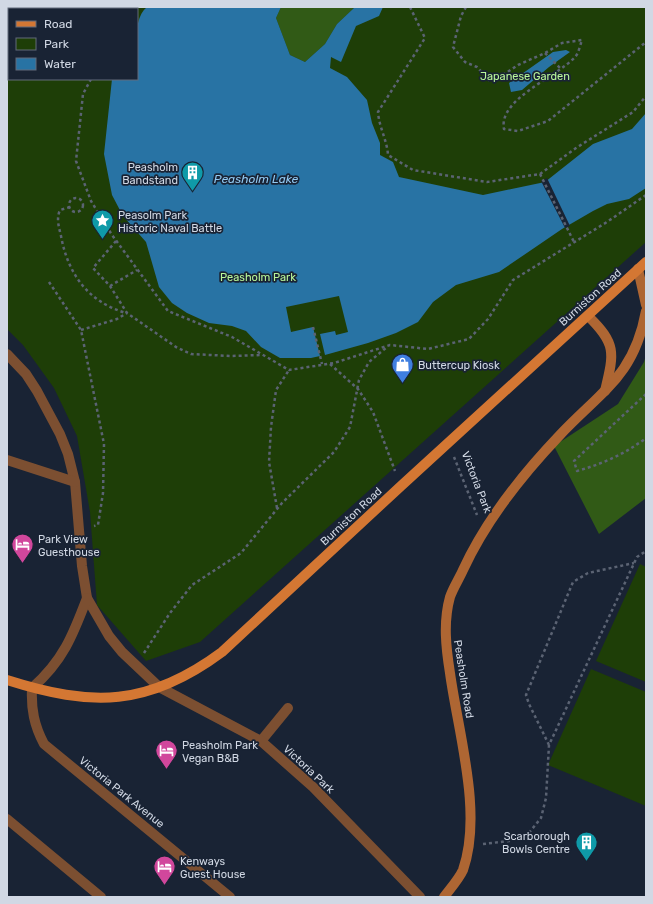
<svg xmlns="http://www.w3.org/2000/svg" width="653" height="904" font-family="Rubik,sans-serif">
  <rect width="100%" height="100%" fill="#192334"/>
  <!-- green -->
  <g fill="#1e3e07" fill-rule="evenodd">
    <path d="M7 7H646V242L200 642 146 661 97 605 90 512 77 436 54 388 23 345 7 329ZM9 9H137V79H9Z"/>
    <polygon points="640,564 646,567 646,682 596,661"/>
    <polygon points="591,669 646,692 646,806 548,765"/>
  </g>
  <!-- forest -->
  <g fill="#315a16">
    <polygon points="281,7 355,7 337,24 325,44 305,62 290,55 276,18"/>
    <polygon points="646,355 646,498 599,534 554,446 618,404 644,362"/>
  </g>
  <!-- water -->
  <g fill="#2873a4">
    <path d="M147 7H281L276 18 290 55 305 62 325 44 337 24 355 7H383L379 16 356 26 341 62 331 57 330 68 347 77 367 100 372 123 380 143V155L393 162 399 177 483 195 545 182 593 144 632 129 646 113V188L629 199 607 204 593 211 562 229 499 272 456 285 433 302 418 322 396 333 368 343 325 355 320 334 335 331 336 335 348 332 339 296 286 307 291 332 313 327 320 356 311 358H280L261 347 246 331 232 326 209 323 187 313 172 303 159 287 146 242 123 216 112 195 104 154 112 79H137C137 60 131 19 147 7Z"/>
    <polygon points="566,50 570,52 549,67 522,90 511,92 509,83 553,52"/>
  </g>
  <!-- pier -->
  <polygon fill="#192334" points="547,178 570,226 565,228 541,181"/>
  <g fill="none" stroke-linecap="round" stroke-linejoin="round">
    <!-- path -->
    <g stroke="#5b6373" stroke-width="2.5" stroke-dasharray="3 3" stroke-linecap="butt">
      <path d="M410 7 425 38 378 112C379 127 387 140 388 155L413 170 487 182 540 174 576 148 633 112 646 96"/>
      <path d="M466 7 461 16 453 47 465 62 477 67 490 81 497 79 518 65 545 53 562 43 582 40C580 45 579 53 575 57 557 77 498 99 504 129L518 131 548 121 646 42"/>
      <polyline points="129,9 130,7"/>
      <polyline points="545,53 560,68"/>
      <polyline points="91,79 83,94 76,161 91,201 112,235 168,311 232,337 289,370 334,363 390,345 428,349 469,339 488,319 513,280 607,222 646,195"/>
      <polyline points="540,174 574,242"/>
      <circle cx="76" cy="205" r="7"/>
      <path d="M70 207 60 210C56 219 59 227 61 236 68 274 88 302 126 313"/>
      <polyline points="116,241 93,268 110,286 127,313 176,347 191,354 230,356 262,355"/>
      <polyline points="49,282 81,330 104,444 103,493 98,525 94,526"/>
      <polyline points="110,286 137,270"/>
      <polyline points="313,327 322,364"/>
      <polyline points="81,330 117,319 127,313"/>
      <polyline points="330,364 358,389 373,412 395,471"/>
      <path d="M646 394 574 461 577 471C602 464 625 454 646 438"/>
      <polyline points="454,457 477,515"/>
      <polyline points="277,508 269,462 271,427 276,390 289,370"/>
      <polyline points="144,653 170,613 192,585 241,553 282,503 334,452 350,427 359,380 369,362 387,347"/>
      <polyline points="549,745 529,704 526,695 573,582 588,573 634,563"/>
      <polyline points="483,844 509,841 528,834 541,818 546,798 549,745 637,557 646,551"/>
    </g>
    <!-- lane -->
    <g stroke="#7c4f31" stroke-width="10">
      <polyline points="261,741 288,708"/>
      <polyline points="7,819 101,897"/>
    </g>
    <!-- street -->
    <g stroke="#7c4f31" stroke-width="10">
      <polyline points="7,354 26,374 37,391 60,434 68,454 75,482 82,566 87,598 109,636 122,652 159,687 261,741 313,787 420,897"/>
      <polyline points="7,460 75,482"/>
      <path d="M87 598C73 635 63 661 32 688 31 709 34 725 44 744L230 897"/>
    </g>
    <!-- secondary -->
    <g stroke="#ae6633" stroke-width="10">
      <polyline points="638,269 646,305"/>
      <path d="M588 316C617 344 614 353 605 391"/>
      <path d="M444 897C450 889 459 879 463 870 483 813 458 732 450 673 446 648 443 622 450 597 453 588 459 579 463 570 486 520 521 476 559 436 601 391 634 377 646 311"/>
    </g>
    <!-- primary -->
    <path stroke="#d47733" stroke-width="10" d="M7 680C92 707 148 707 222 652L401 486 646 262"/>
  </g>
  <!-- icons -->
  <defs>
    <symbol id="building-pin" viewBox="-11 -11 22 30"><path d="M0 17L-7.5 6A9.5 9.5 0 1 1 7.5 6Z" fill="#0f9aa8" stroke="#192334"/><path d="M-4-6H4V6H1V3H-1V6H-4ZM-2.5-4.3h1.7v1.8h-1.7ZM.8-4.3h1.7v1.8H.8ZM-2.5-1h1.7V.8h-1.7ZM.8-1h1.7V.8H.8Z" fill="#fff"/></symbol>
    <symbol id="sight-pin" viewBox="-11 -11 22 30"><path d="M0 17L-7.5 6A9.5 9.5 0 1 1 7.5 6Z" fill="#0f9aa8" stroke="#192334"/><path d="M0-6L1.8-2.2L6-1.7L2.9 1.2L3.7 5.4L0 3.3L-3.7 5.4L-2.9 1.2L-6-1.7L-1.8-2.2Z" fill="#fff"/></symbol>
    <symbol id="shop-pin" viewBox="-11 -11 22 30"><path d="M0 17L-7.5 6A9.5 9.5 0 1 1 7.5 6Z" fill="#3f7fe0" stroke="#192334"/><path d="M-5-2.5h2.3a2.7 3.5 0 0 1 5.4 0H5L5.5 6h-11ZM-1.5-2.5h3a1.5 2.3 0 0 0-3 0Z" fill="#fff"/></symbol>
    <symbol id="hotel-pin" viewBox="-11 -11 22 30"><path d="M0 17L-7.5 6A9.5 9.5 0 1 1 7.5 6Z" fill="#d1479c" stroke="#192334"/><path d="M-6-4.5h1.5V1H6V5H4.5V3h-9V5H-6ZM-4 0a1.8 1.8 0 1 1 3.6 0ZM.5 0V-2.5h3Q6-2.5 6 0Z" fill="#fff"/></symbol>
  </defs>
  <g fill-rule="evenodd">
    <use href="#building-pin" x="180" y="160" width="25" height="34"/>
    <use href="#sight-pin" x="90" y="208" width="25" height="34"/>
    <use href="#shop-pin" x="390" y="352" width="25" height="34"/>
    <use href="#hotel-pin" x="10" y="532" width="25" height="34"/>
    <use href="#hotel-pin" x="154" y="738" width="25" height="34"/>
    <use href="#building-pin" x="574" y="830" width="25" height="34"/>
    <use href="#hotel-pin" x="152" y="854" width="25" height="34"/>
  </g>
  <g text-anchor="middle" stroke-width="3.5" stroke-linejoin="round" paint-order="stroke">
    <!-- park labels -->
    <g font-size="11" fill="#b9f79a" stroke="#192334">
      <text x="525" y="80">Japanese Garden</text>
      <text x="258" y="281">Peasholm Park</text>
    </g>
    <!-- poi labels -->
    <g font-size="11" fill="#d1d8e4" stroke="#192334" text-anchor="start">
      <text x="178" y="171" text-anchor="end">Peasholm<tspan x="178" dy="13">Bandstand</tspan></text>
      <text x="118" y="219">Peasolm Park<tspan x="118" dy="13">Historic Naval Battle</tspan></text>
      <text x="418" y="369">Buttercup Kiosk</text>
      <text x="38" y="543">Park View<tspan x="38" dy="13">Guesthouse</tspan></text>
      <text x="182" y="749">Peasholm Park<tspan x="182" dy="13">Vegan B&amp;B</tspan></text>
      <text x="570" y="840" text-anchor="end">Scarborough<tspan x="570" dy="13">Bowls Centre</tspan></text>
      <text x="180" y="865">Kenways<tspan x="180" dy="13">Guest House</tspan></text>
    </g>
    <!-- street labels -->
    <g font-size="11" fill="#d1d8e4" stroke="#192334">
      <text transform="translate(590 297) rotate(-42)" y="4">Burniston Road</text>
      <text transform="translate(477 482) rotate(69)" y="4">Victoria Park</text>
      <text transform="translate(351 516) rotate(-43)" y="4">Burniston Road</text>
      <text transform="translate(464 679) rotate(81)" y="4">Peasholm Road</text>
      <text transform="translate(309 769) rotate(43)" y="4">Victoria Park</text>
      <text transform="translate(122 792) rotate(39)" y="4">Victoria Park Avenue</text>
    </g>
    <!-- water labels -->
    <g font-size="12" font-style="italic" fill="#92c9f2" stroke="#192334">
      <text x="256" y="183">Peasholm Lake</text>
    </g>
  </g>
  <!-- border -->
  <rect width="653" height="904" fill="none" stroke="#d1d8e4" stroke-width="16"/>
  <!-- legend -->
  <rect x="8" y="8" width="130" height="72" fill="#192334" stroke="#636b7a"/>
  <rect x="16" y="21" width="20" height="6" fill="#d47733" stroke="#636b7a"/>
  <text x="44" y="28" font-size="12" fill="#d1d8e4">Road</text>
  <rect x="16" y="38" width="20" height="12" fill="#1e3e07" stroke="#636b7a"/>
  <text x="44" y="48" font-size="12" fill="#d1d8e4">Park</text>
  <rect x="16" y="58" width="20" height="12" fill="#2873a4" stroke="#636b7a"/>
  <text x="44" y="68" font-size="12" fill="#d1d8e4">Water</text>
</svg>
